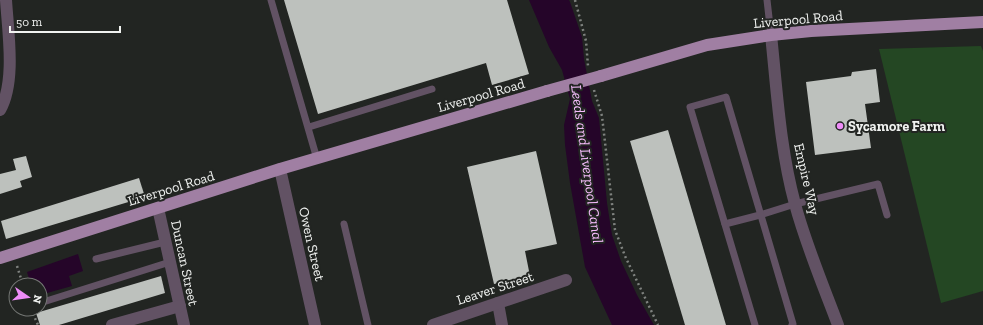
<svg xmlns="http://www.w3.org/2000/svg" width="983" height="325" font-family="'Zilla Slab',serif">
  <rect width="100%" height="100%" fill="#222522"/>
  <!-- green -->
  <polygon fill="#244723" points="981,46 983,51 983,291 941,303 879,49"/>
  <!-- water -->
  <g fill="#250529">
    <polygon points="529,0 569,0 570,2 582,37 584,59 592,101 599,118 607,203 612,235 621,261 637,295 654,325 612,325 585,267 570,183 565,145 564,125 570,99 562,70 549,47"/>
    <polygon points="78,254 83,271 69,276 72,286 40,295 40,285 31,285 27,272"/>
  </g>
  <!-- building -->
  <g fill="#bdc1bd">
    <polygon points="284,0 507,0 529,74 492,85 486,63 318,114"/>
    <polygon points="876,69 880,102 865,104 871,148 815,155 806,82 851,76 852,72"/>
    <polygon points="668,130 726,325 685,325 630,141"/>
    <polygon points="536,151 557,244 525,251 530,276 494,284 467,167"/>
    <polygon points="26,156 32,177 20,181 22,187 0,194 0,174 16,170 13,159"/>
    <polygon points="139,178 145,197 6,239 1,221"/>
    <polygon points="161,276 165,293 59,325 40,325 36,313"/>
  </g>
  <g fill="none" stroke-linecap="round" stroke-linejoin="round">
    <!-- path -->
    <g stroke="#7f827f" stroke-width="2.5" stroke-dasharray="2 3" stroke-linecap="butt">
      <polyline points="575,0 586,41 588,66"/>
      <polyline points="594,90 602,116 615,230 625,256 658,325"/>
      <polyline points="17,266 23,285"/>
      <polyline points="31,309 38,325"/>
    </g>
    <!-- service -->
    <g stroke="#625264" stroke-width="7">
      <polyline points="271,0 317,159"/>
      <polyline points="767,0 771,35"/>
      <polyline points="309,127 432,89"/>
      <polyline points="344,224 368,325"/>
      <polyline points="725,224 760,215 795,204 878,184 887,215"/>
      <polyline points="96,259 165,242"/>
      <polyline points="40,303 170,262"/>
      <polyline points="755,325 690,107 726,97 793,324 792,325"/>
    </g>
    <!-- minor -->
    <g stroke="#625264" stroke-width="12">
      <path d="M771 35C777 91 780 149 795 204 806 245 823 285 838 325"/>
      <path d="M0 110C16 82 8 32 6 0"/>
      <polyline points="280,169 315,325"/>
      <polyline points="158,208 184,325"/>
      <polyline points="498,303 502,325"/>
      <polyline points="112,325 180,306"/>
      <polyline points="433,325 566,280"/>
    </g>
    <!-- primary -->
    <g stroke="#a07fa3" stroke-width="12">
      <polyline points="601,76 707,45 771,35 811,31 983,22"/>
      <polyline points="0,258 280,169 547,91"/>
    </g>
    <!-- primary-bridge -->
    <polyline stroke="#a07fa3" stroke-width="12" points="547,91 601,76"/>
  </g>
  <!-- markers -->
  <circle fill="#ee8cf8" stroke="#222522" stroke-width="1.5" cx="840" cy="126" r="4"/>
  <g text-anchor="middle" stroke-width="4" stroke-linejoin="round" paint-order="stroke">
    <!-- street labels -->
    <g font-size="14" fill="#f0f2f0" stroke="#222522">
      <text transform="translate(798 19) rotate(-5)" y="5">Liverpool Road</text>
      <text transform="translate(481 95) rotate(-16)" y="5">Liverpool Road</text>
      <text transform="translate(807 179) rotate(77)" y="5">Empire Way</text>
      <text transform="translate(171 188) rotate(-17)" y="5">Liverpool Road</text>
      <text transform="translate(312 244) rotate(77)" y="5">Owen Street</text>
      <text transform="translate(185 263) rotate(78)" y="5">Duncan Street</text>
      <text transform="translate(495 288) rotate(-18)" y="5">Leaver Street</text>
    </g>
    <!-- poi labels -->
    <g font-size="14" font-weight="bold" fill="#f0f2f0" stroke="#222522" text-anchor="start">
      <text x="848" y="131">Sycamore Farm</text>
    </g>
    <!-- water labels -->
    <g font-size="15" font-style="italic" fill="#f7bdfd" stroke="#222522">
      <text transform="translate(587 164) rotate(82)" y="5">Leeds and Liverpool Canal</text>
    </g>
  </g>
  <!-- north arrow -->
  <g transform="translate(28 297) rotate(103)"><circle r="19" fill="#222522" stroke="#747774"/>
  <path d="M0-3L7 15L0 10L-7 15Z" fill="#ee8cf8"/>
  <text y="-6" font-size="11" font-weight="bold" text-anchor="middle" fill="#f0f2f0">N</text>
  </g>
  <!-- scale -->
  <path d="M10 26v6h110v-6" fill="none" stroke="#f0f2f0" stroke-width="2"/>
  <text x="16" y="26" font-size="12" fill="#f0f2f0" stroke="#222522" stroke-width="3" paint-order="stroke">50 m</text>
</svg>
